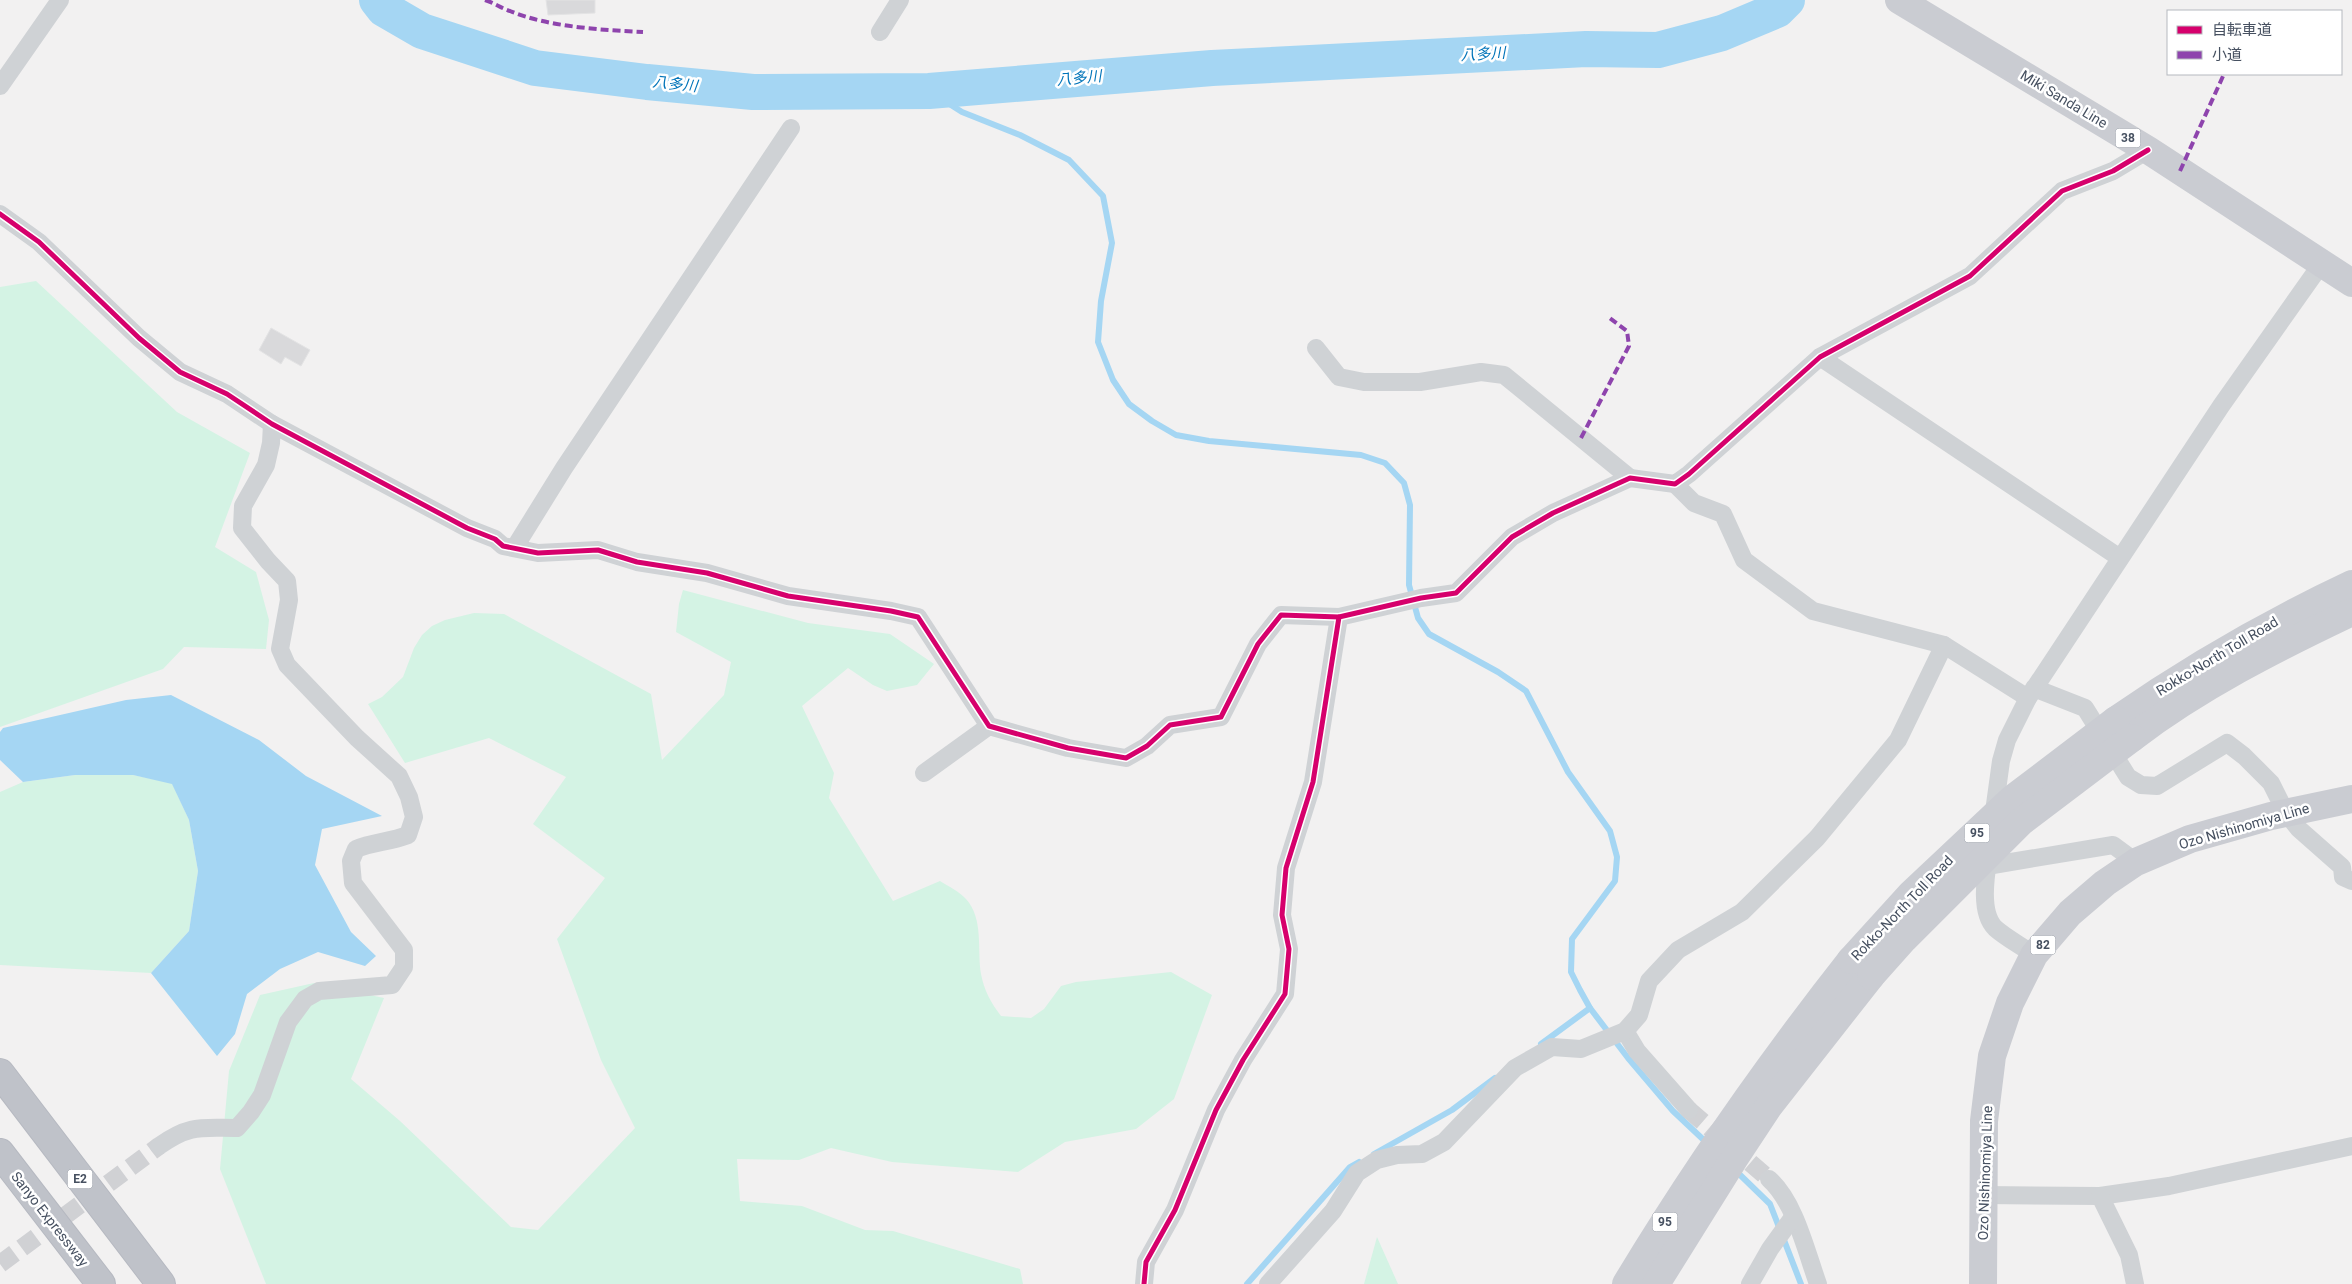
<svg xmlns="http://www.w3.org/2000/svg" width="2352" height="1284" font-family="Roboto,'Noto Sans JP',sans-serif">
  <rect width="100%" height="100%" fill="#f2f1f1"/>
  <!-- green -->
  <g fill="#d4f3e4">
    <polygon points="36,281 177,412 250,453 215,547 256,572 269,620 266,649 184,647 163,669 0,727 0,287"/>
    <path d="M683 590 808 623 890 634 934 664 917 685 887 691 873 685 848 668 802 706 834 773 829 798 893 901 940 881C948 886 960 892 966 899 984 919 977 949 981 974 984 990 991 1003 1001 1016L1031 1018 1044 1009 1061 986 1076 982 1171 972 1212 995 1174 1099 1136 1129 1065 1142 1018 1172 892 1162 831 1148 799 1160 737 1159 740 1201 802 1206 865 1230 893 1231 1020 1269 1023 1284H266L220 1169 229 1071 260 995 314 983 384 998 351 1079 400 1121 511 1227 538 1230 635 1128 601 1060 557 939 605 878 533 824 566 777 489 738 405 763 368 704 382 697 403 677 414 648 422 635 432 626 445 620 474 613 504 614 651 694 662 760 724 695 731 662 676 632 679 604Z"/>
    <polygon points="75,775 133,775 172,783 189,820 198,871 189,931 151,973 0,965 0,792 23,782"/>
    <polygon points="1377,1237 1398,1284 1364,1284"/>
  </g>
  <!-- water -->
  <polygon fill="#a5d6f3" points="171,695 259,740 306,776 382,816 322,829 315,865 351,932 376,956 365,966 318,952 280,969 247,994 235,1034 217,1056 151,973 189,931 198,871 189,820 172,784 133,775 75,775 23,782 0,760 0,732 3,728 126,700"/>
  <g fill="none" stroke-linecap="round" stroke-linejoin="round">
    <!-- stream -->
    <g stroke="#a5d6f3" stroke-width="6">
      <polyline points="929,91 962,112 1020,135 1069,160 1103,196 1112,243 1101,301 1098,342 1113,380 1129,404 1152,421 1176,435 1209,441 1361,455 1385,463 1404,483 1410,505 1409,585 1418,618 1429,634 1498,672 1526,691 1568,772 1610,831 1617,857 1615,881 1572,939 1571,972 1580,990 1590,1008 1628,1058 1673,1111 1708,1144"/>
      <polyline points="1541,1044 1590,1008"/>
      <polyline points="1374,1154 1452,1110 1495,1078"/>
      <polyline points="1735,1170 1770,1204 1801,1284"/>
      <polyline points="1247,1284 1350,1167 1359,1162"/>
    </g>
    <!-- river -->
    <polyline stroke="#a5d6f3" stroke-width="36" points="377,0 384,9 422,31 535,68 647,82 753,92 929,91 1212,68 1586,49 1658,50 1722,33 1777,10 1787,0"/>
  </g>
  <!-- building -->
  <g fill="#d9d9db" stroke="#e3e3e4">
    <polygon points="546,0 595,0 595,13 548,15"/>
    <polygon points="271,328 310,350 301,366 285,357 281,364 259,350"/>
  </g>
  <g fill="none" stroke-linecap="round" stroke-linejoin="round">
    <!-- minor-tunnel -->
    <g stroke="#d0d1d4" stroke-width="18" stroke-dasharray="18 9" stroke-linecap="butt">
      <polyline points="1689,1110 1769,1179"/>
      <polyline points="0,1264 159,1146"/>
    </g>
    <defs>
      <g id="motorway">
        <polyline points="0,1073 161,1284"/>
        <polyline points="0,1153 101,1284"/>
      </g>
    </defs>
    <!-- motorway casing -->
    <use href="#motorway" stroke="#b6b9c1" stroke-width="30"/>
    <!-- minor -->
    <g stroke="#cfd2d5" stroke-width="18">
      <polyline points="880,32 900,0"/>
      <polyline points="0,86 60,0"/>
      <polyline points="0,214 39,242 139,338 180,372 227,394 272,424 467,528 495,539 503,546 538,553 598,550 637,562 707,573 788,596 891,611 918,617 989,726 1068,748 1126,758 1147,746 1170,725 1221,717 1258,644 1281,615 1339,617"/>
      <polyline points="1316,348 1339,377 1364,382 1420,382 1481,372 1504,375 1630,478"/>
      <polyline points="1820,357 2120,558"/>
      <polyline points="1675,484 1694,503 1723,514 1744,560 1813,611 1944,645 2028,698"/>
      <polyline points="515,547 564,468 791,128"/>
      <polyline points="2034,688 2085,708 2128,777 2141,785 2157,786 2227,743 2244,756 2271,783 2286,813 2299,829 2342,867 2343,877 2352,881"/>
      <polyline points="924,773 989,726"/>
      <polyline points="1993,819 2001,761 2007,740 2028,698 2221,406 2322,263"/>
      <path d="M1989 854C1986 874 1979 912 1995 928 2006 938 2022 946 2034 955"/>
      <polyline points="1987,866 2113,845 2136,862"/>
      <polyline points="1625,1031 1637,1051 1689,1110"/>
      <path d="M159 1146C190 1124 201 1128 237 1128L251 1112 262 1095 288 1022 305 999 319 991 392 985 404 967V950L353 883 351 861 356 849C372 842 390 842 408 835L414 817 409 797 399 776 357 738 287 665 280 649 289 600 287 581 268 561 242 528 243 506 266 465 271 443 272 424"/>
      <path d="M1769 1179C1795 1202 1806 1251 1818 1284"/>
      <polyline points="1983,1195 2100,1196 2169,1186 2352,1146"/>
      <polyline points="2100,1196 2129,1255 2135,1284"/>
      <polyline points="1144,1284 1146,1262 1175,1210 1216,1110 1243,1060 1285,994 1289,949 1282,915 1286,868 1313,782 1339,617 1421,598 1456,593 1512,537 1553,513 1630,478 1675,484 1689,474 1820,357 1970,276 2062,191 2113,171 2148,150"/>
      <polyline points="1268,1284 1333,1211 1357,1173 1377,1160 1397,1155 1422,1154 1444,1142 1515,1068 1552,1047 1581,1049 1625,1031 1639,1015 1649,981 1678,950 1742,912 1817,838 1898,740 1944,645"/>
      <polyline points="1750,1284 1770,1249 1793,1217"/>
    </g>
    <!-- primary -->
    <g stroke="#caccd2" stroke-width="28">
      <polyline points="1899,0 2148,150 2352,283"/>
      <path d="M2116 720C2191 668 2269 623 2352 584"/>
      <path d="M2132 738C2199 687 2276 648 2352 612"/>
      <path d="M1626 1284C1694 1171 1769 1064 1851 960"/>
      <polyline points="1656,1284 1734,1159 1769,1106 1871,976"/>
      <polyline points="1983,1284 1984,1121 1992,1056 2010,1003 2034,955 2070,913 2105,883 2136,862 2190,839 2271,816 2352,799"/>
    </g>
    <!-- motorway -->
    <use href="#motorway" stroke="#bfc2c9" stroke-width="28"/>
    <!-- primary-bridge -->
    <g stroke="#caccd2" stroke-width="28">
      <polyline points="1851,960 1911,894 2012,799 2116,720"/>
      <polyline points="1871,976 1904,939 2021,822 2132,738"/>
    </g>
    <!-- quiet -->
    <g stroke="#8e44ad" stroke-width="4" stroke-dasharray="8 4" stroke-linecap="butt">
      <path d="M485 0C494 3 501 8 510 11 548 27 602 30 643 32"/>
      <polyline points="2180,171 2224,74"/>
      <polyline points="1581,438 1629,346 1627,331 1607,316"/>
    </g>
    <defs>
      <g id="cycleway">
        <polyline points="0,214 39,242 139,338 180,372 227,394 272,424 467,528 495,539 503,546 538,553 598,550 637,562 707,573 788,596 891,611 918,617 989,726 1068,748 1126,758 1147,746 1170,725 1221,717 1258,644 1281,615 1339,617"/>
        <polyline points="1144,1284 1146,1262 1175,1210 1216,1110 1243,1060 1285,994 1289,949 1282,915 1286,868 1313,782 1339,617 1421,598 1456,593 1512,537 1553,513 1630,478 1675,484 1689,474 1820,357 1970,276 2062,191 2113,171 2148,150"/>
      </g>
    </defs>
    <!-- cycleway casing -->
    <use href="#cycleway" stroke="#fff" stroke-width="8"/>
    <!-- cycleway -->
    <use href="#cycleway" stroke="#d6006c" stroke-width="5"/>
  </g>
  <g text-anchor="middle" stroke-width="5" stroke-linejoin="round" paint-order="stroke">
    <!-- shield labels -->
    <g fill="#fff" stroke="#7e8490" stroke-width="1">
      <rect x="2115.5" y="128.5" width="25" height="19" rx="4"/>
      <rect x="1964.5" y="823.5" width="25" height="19" rx="4"/>
      <rect x="2030.5" y="935.5" width="25" height="19" rx="4"/>
      <rect x="67.5" y="1169.5" width="25" height="19" rx="4"/>
      <rect x="1652.5" y="1212.5" width="25" height="19" rx="4"/>
    </g>
    <g font-size="12" font-weight="bold" fill="#465060">
      <text x="2128" y="142">38</text>
      <text x="1977" y="837">95</text>
      <text x="2043" y="949">82</text>
      <text x="80" y="1183">E2</text>
      <text x="1665" y="1226">95</text>
    </g>
    <!-- street labels -->
    <g font-size="14" fill="#465060" stroke="#fff">
      <text transform="translate(2064 99) rotate(31)" y="5">Miki Sanda Line</text>
      <text transform="translate(2217 656) rotate(-31)" y="5">Rokko-North Toll Road</text>
      <text transform="translate(2244 826) rotate(-16)" y="5">Ozo Nishinomiya Line</text>
      <text transform="translate(1902 908) rotate(-46)" y="5">Rokko-North Toll Road</text>
      <text transform="translate(1985 1173) rotate(-88)" y="5">Ozo Nishinomiya Line</text>
      <text transform="translate(50 1219) rotate(52)" y="5">Sanyo Expressway</text>
    </g>
    <!-- water labels -->
    <g font-size="15" font-style="italic" fill="#0074b9" stroke="#fff">
      <text transform="translate(1483 54) rotate(-3)" y="5">八多川</text>
      <text transform="translate(1079 78) rotate(-5)" y="5">八多川</text>
      <text transform="translate(675 84) rotate(6)" y="5">八多川</text>
    </g>
  </g>
  <!-- legend -->
  <rect x="2167" y="10" width="175" height="65" fill="#ffffff" stroke="#b5b9bf"/>
  <rect x="2177" y="26" width="25" height="8" fill="#d6006c" stroke="#b5b9bf"/>
  <text x="2212" y="35" font-size="15" fill="#465060">自転車道</text>
  <rect x="2177" y="51" width="25" height="8" fill="#8e44ad" stroke="#b5b9bf"/>
  <text x="2212" y="60" font-size="15" fill="#465060">小道</text>
</svg>
